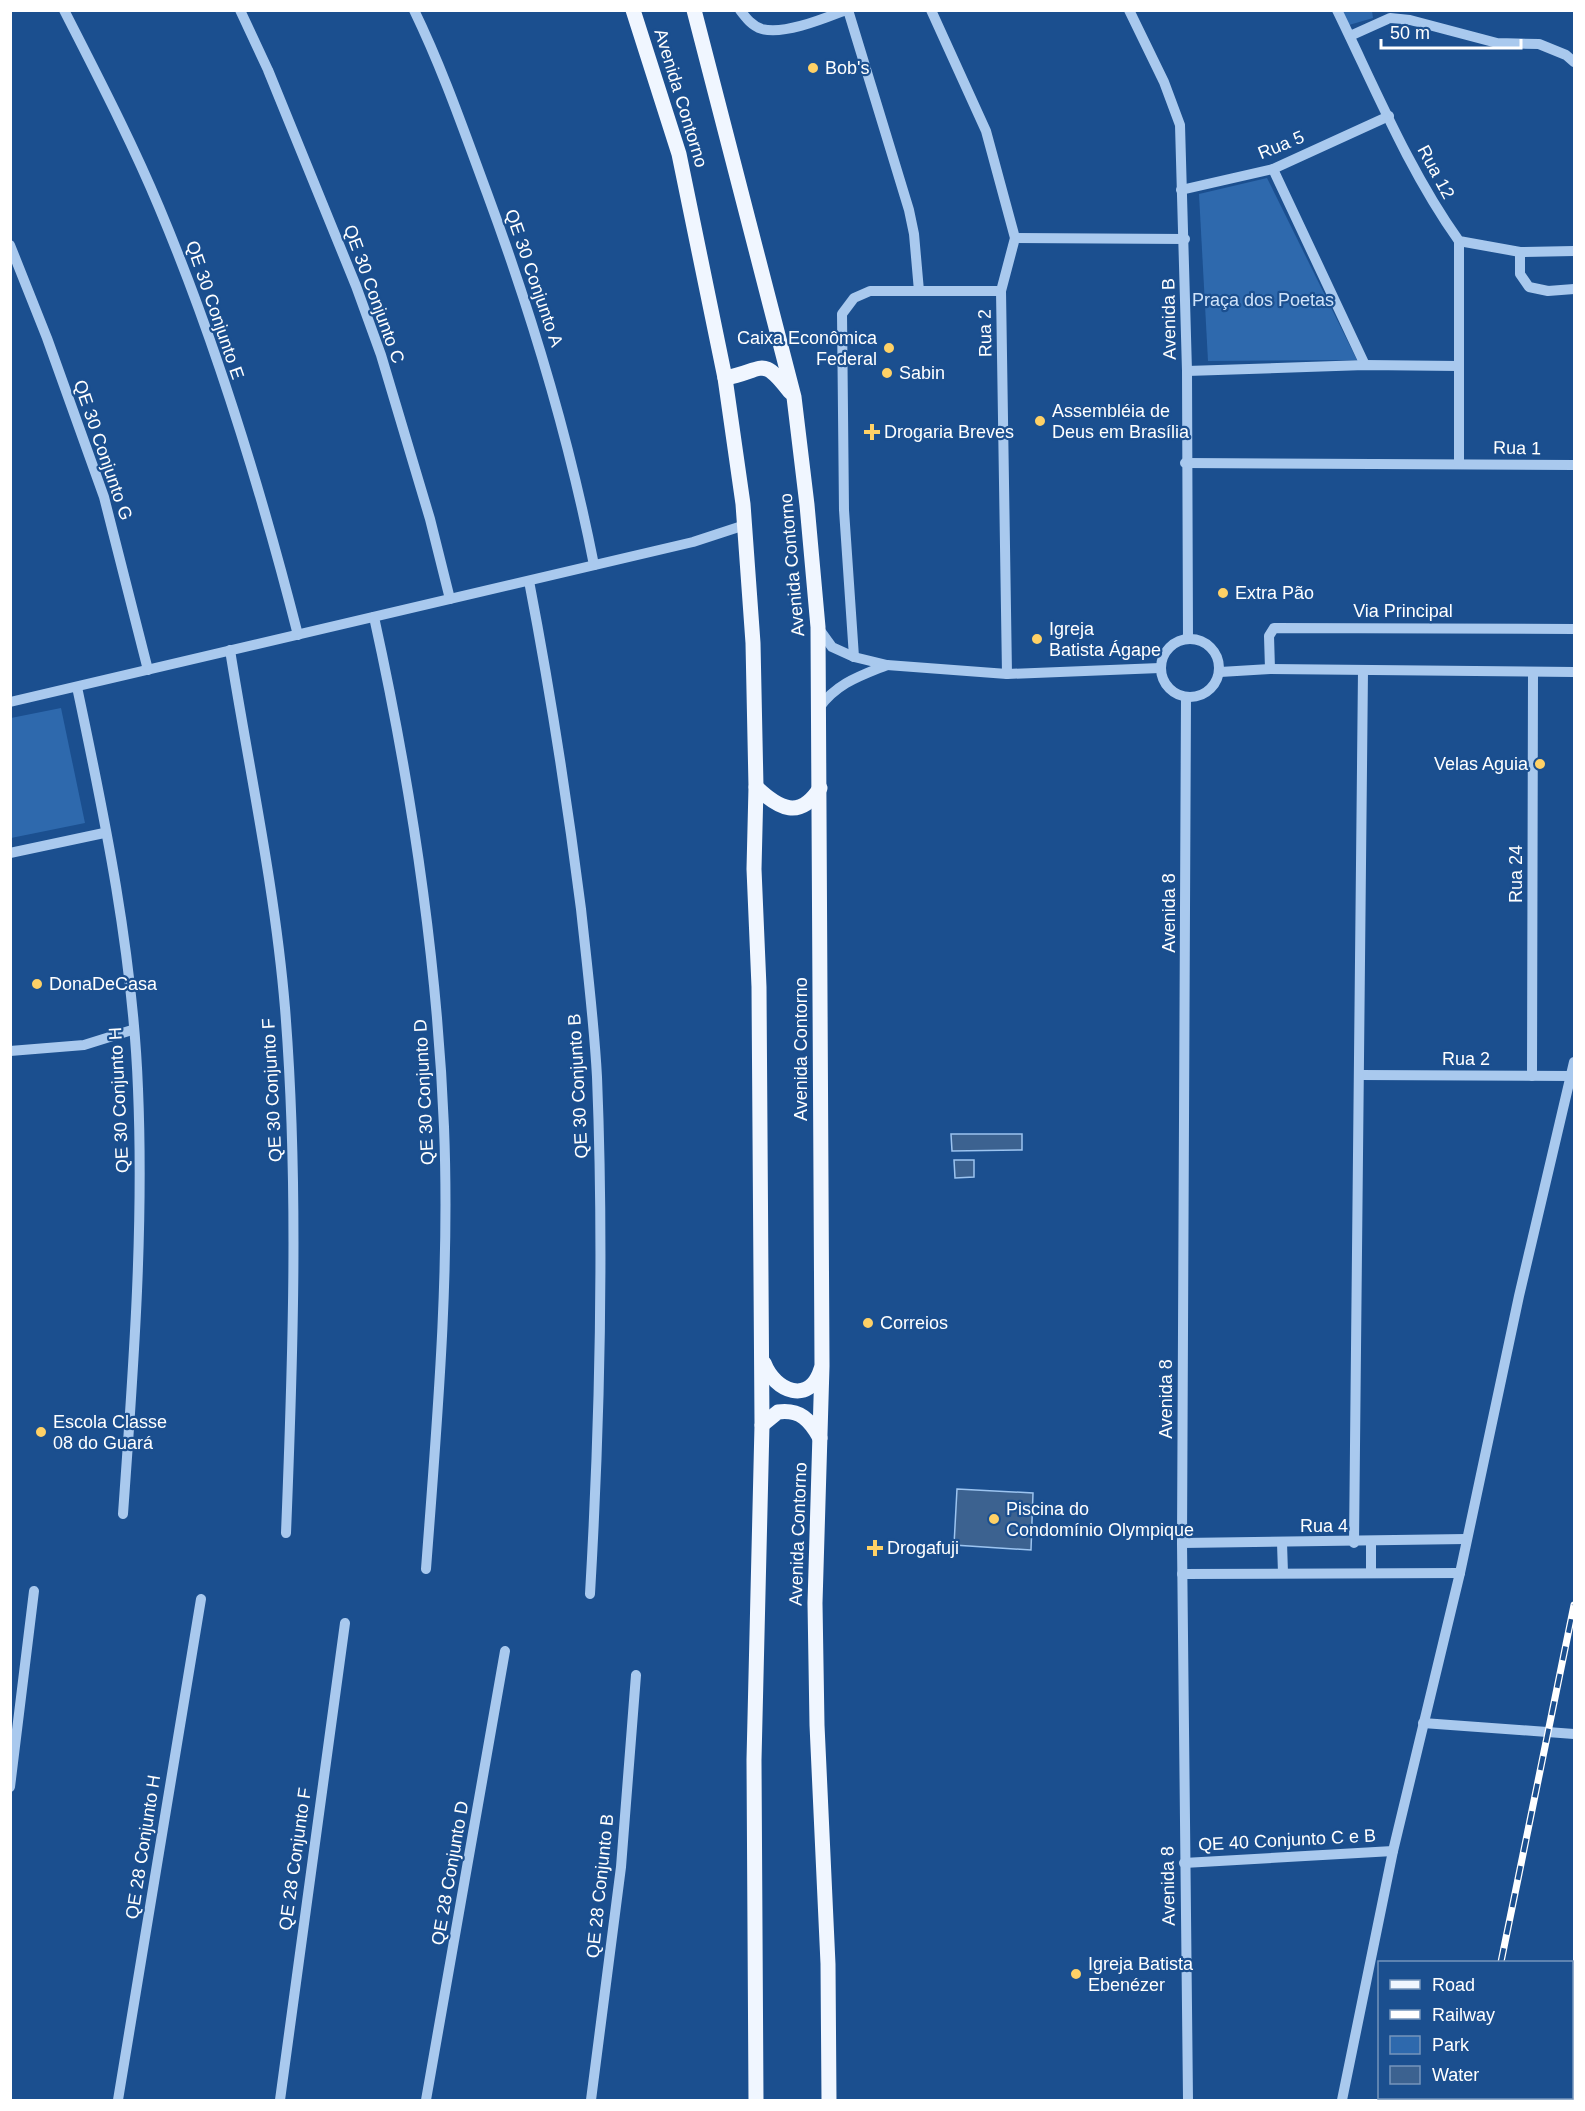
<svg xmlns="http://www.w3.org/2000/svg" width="1585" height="2111" font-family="Arial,sans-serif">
  <rect width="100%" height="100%" fill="#1b4f8f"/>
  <!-- green -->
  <g fill="#2e69ad">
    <polygon points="1342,11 1372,11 1373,18 1349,25"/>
    <polygon points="1267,178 1357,360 1208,361 1199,194"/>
    <polygon points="61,708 85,823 11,838 11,718"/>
  </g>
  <!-- water -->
  <g fill="#3c6290" stroke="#9cc4f0" stroke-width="1.5">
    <polygon points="951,1134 1022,1134 1022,1150 952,1151"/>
    <polygon points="954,1160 974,1160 974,1177 955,1178"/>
    <polygon points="957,1489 1033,1493 1031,1550 954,1545"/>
  </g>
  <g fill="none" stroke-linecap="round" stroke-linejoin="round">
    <!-- minor -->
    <g stroke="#a9c9ee" stroke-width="10">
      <path d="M64 10C97 75 131 140 159 207 217 345 261 490 298 635"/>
      <polyline points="240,10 268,70 356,286 381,355 430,519 450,599"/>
      <path d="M414 10C443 70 464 131 487 193 532 315 569 438 594 565"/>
      <path d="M740 10C746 18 752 26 762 29 785 35 825 18 846 10"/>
      <polyline points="848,10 909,210 914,234 919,291"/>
      <polyline points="931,10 986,131 1015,238 1001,291 1007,674"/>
      <polyline points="1129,10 1164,82 1180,125 1187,371 1188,638"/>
      <path d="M1337 10C1375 88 1409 171 1459 241L1520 252 1574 251"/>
      <polyline points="1350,36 1390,18 1410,20 1497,43 1539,44 1566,55 1574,62"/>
      <polyline points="1273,169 1365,365"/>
      <polyline points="1181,190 1273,169 1389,116"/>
      <polyline points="1015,238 1185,239"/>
      <polyline points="10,245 47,338 104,497 148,670"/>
      <polyline points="1520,252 1520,274 1529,287 1548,291 1574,289"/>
      <polyline points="1187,371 1365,365 1458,366"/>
      <polyline points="1185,463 1574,465"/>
      <polyline points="1459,464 1459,241"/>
      <path d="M529 581C550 690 567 799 581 909 587 965 594 1021 597 1077 604 1250 600 1422 590 1594"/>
      <path d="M374 617C411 785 437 956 444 1127 450 1275 437 1422 426 1569"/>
      <polyline points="819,629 832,647 854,657 887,665 1007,674 1160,668"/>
      <circle cx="1190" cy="668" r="29"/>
      <path d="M230 650C249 769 275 888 285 1008 299 1183 293 1358 286 1533"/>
      <polyline points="854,657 844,510 842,314 854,298 870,291 1001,291"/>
      <polyline points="1270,669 1269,636 1274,628 1574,629"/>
      <polyline points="1220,672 1270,669 1574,672"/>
      <path d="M77 687C105 819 133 955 138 1089 144 1232 133 1373 123 1514"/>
      <polyline points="1186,698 1182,1543 1188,2100"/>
      <polyline points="10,702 693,542 745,525"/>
      <path d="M819 708C837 683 860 676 887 665"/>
      <polyline points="10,853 104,833"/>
      <polyline points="10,1051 84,1045 132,1030"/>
      <polyline points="1360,1075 1572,1076"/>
      <polyline points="1532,1076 1533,673"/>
      <polyline points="1182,1543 1466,1539"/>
      <polyline points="1282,1543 1283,1573"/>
      <polyline points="1354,1543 1363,670"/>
      <polyline points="1371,1543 1371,1573"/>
      <polyline points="1182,1574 1460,1573"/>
      <polyline points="1423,1723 1574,1734"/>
      <polyline points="10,1787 34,1591"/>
      <polyline points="1184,1863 1393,1851"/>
      <polyline points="118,2100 201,1599"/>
      <polyline points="280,2100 345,1623"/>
      <polyline points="426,2100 505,1651"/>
      <polyline points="591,2100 621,1867 636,1675"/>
      <polyline points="1342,2100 1393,1851 1460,1573 1519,1296 1574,1062"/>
    </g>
    <!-- major -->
    <g stroke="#f0f6ff" stroke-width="15">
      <polyline points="633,10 679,154 725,378 743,504 753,643 756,787 754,869 759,987 762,1425 754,1760 756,2100"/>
      <polyline points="694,10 794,397 807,505 818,627 822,1366 815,1603 817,1725 828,1964 829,2100"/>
      <path d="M725 378C764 371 761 354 790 392"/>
      <path d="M756 787C779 809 800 820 820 788"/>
      <path d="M764 1363C775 1392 810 1405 821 1369"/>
      <path d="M762 1425 778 1412C800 1409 810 1420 820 1438"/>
    </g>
    <defs>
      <g id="rail">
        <polyline points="1501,1962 1574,1605"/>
        <polyline points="1474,2100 1475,2098"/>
      </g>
    </defs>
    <!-- rail casing -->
    <use href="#rail" stroke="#fff" stroke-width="7"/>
    <!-- rail -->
    <use href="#rail" stroke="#1b4f8f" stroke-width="4.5" stroke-dasharray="14" stroke-linecap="butt"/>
  </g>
  <!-- markers -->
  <g fill="#ffd166" stroke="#1b4f8f" stroke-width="2">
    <circle cx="813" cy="68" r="6"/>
    <circle cx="889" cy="348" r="6"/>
    <circle cx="887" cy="373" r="6"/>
    <circle cx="1040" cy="421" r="6"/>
    <path d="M869 423h6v6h6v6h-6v6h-6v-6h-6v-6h6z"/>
    <circle cx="1223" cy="593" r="6"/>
    <circle cx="1037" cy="639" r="6"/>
    <circle cx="1540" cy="764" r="6"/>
    <circle cx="37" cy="984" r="6"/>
    <circle cx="868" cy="1323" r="6"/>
    <circle cx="41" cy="1432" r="6"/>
    <circle cx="994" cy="1519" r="6"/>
    <path d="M872 1539h6v6h6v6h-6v6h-6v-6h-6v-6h6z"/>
    <circle cx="1076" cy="1974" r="6"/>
  </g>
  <g text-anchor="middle" stroke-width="4.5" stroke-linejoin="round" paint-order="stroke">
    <!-- poi labels -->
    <g font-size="18" fill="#fff" stroke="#1b4f8f" text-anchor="start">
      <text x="825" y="74">Bob's</text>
      <text x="877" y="344" text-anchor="end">Caixa Econômica<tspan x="877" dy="21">Federal</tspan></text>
      <text x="899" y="379">Sabin</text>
      <text x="1052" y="417">Assembléia de<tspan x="1052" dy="21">Deus em Brasília</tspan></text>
      <text x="884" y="438">Drogaria Breves</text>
      <text x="1235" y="599">Extra Pão</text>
      <text x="1049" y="635">Igreja<tspan x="1049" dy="21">Batista Ágape</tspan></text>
      <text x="1528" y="770" text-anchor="end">Velas Aguia</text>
      <text x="49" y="990">DonaDeCasa</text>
      <text x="880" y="1329">Correios</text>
      <text x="53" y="1428">Escola Classe<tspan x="53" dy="21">08 do Guará</tspan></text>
      <text x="1006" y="1515">Piscina do<tspan x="1006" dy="21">Condomínio Olympique</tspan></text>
      <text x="887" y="1554">Drogafuji</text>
      <text x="1088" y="1970">Igreja Batista<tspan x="1088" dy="21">Ebenézer</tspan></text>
    </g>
    <!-- street labels -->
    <g font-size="18" fill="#fff" stroke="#1b4f8f">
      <text transform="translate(681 98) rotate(73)" y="6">Avenida Contorno</text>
      <text transform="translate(1281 145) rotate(-22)" y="6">Rua 5</text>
      <text transform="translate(1436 172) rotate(62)" y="6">Rua 12</text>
      <text transform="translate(534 278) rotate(71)" y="6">QE 30 Conjunto A</text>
      <text transform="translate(374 294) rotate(70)" y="6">QE 30 Conjunto C</text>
      <text transform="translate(215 310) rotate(71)" y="6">QE 30 Conjunto E</text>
      <text transform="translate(1169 319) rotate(-91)" y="6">Avenida B</text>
      <text transform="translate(985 333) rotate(-91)" y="6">Rua 2</text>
      <text transform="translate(1517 448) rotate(1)" y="6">Rua 1</text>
      <text transform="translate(103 450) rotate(71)" y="6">QE 30 Conjunto G</text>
      <text transform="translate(792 565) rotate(-95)" y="6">Avenida Contorno</text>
      <text x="1403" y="617">Via Principal</text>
      <text transform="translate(1516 874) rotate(-90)" y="6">Rua 24</text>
      <text transform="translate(1169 913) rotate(-90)" y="6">Avenida 8</text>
      <text transform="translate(801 1049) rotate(-90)" y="6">Avenida Contorno</text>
      <text x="1466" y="1065">Rua 2</text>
      <text transform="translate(578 1086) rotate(-93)" y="6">QE 30 Conjunto B</text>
      <text transform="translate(272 1090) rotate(-93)" y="6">QE 30 Conjunto F</text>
      <text transform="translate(424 1092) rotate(-93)" y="6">QE 30 Conjunto D</text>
      <text transform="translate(119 1100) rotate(-93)" y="6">QE 30 Conjunto H</text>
      <text transform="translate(1166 1399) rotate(-90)" y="6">Avenida 8</text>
      <text x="1324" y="1532">Rua 4</text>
      <text transform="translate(798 1534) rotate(-88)" y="6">Avenida Contorno</text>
      <text transform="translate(1287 1840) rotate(-3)" y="6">QE 40 Conjunto C e B</text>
      <text transform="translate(143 1847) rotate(-81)" y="6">QE 28 Conjunto H</text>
      <text transform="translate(295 1859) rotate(-82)" y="6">QE 28 Conjunto F</text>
      <text transform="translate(450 1873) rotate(-80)" y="6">QE 28 Conjunto D</text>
      <text transform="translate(600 1886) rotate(-84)" y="6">QE 28 Conjunto B</text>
      <text transform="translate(1168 1886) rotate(-91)" y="6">Avenida 8</text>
    </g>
    <!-- park labels -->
    <g font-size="18" fill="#cfe3fa" stroke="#1b4f8f">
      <text x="1263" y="306">Praça dos Poetas</text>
    </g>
  </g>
  <!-- border -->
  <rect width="1585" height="2111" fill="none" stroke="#ffffff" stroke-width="24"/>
  <!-- legend -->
  <rect x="1378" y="1961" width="195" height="138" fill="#1b4f8f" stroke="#7695bc" stroke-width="1.5"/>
  <rect x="1390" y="1980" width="30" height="9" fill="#f0f6ff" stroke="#7695bc" stroke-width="1.5"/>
  <text x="1432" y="1991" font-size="18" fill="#ffffff">Road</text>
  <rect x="1390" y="2010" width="30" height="9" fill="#ffffff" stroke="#7695bc" stroke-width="1.5"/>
  <text x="1432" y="2021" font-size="18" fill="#ffffff">Railway</text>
  <rect x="1390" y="2036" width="30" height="18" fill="#2e69ad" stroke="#7695bc" stroke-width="1.5"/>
  <text x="1432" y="2051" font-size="18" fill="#ffffff">Park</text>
  <rect x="1390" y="2066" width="30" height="18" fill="#3c6290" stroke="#7695bc" stroke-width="1.5"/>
  <text x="1432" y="2081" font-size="18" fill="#ffffff">Water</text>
  <!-- scale -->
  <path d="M1381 39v9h140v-9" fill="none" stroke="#ffffff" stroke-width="3"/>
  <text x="1390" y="39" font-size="18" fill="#ffffff" stroke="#1b4f8f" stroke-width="4.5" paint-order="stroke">50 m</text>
</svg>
